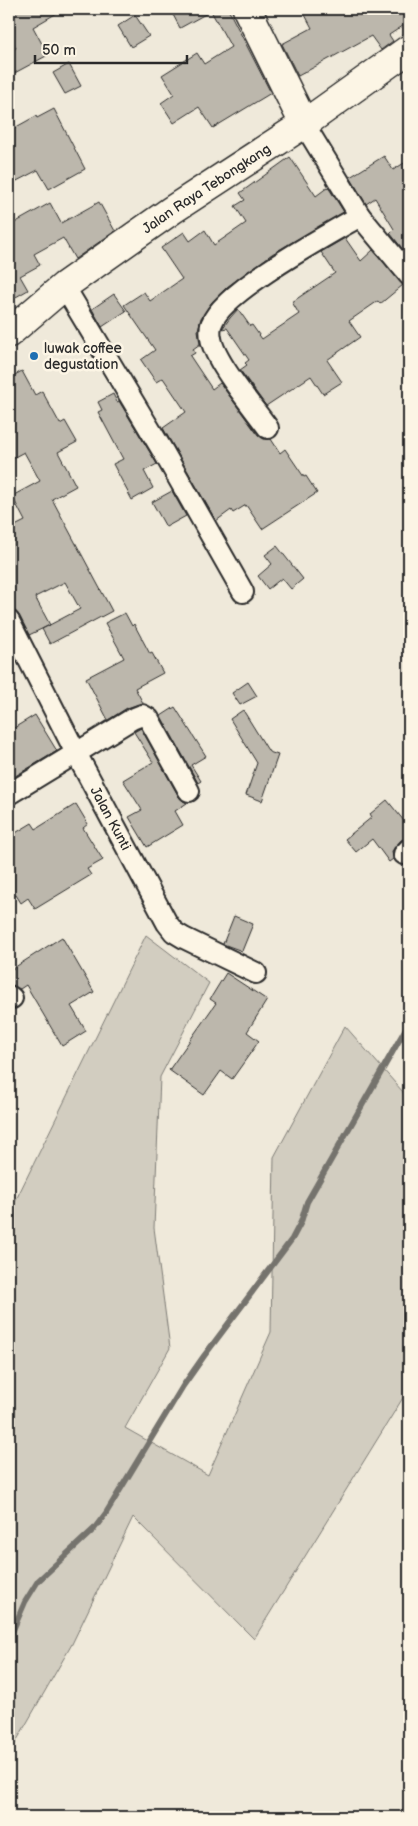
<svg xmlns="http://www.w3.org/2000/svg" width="418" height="1826" font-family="'Balsamiq Sans',sans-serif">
  <rect width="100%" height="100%" fill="#efe9da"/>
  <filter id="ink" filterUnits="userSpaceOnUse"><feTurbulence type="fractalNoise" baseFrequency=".02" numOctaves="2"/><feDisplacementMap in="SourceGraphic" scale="10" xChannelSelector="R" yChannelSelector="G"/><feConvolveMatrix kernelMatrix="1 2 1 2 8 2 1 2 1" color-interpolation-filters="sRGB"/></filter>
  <g filter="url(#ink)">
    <!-- green -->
    <polygon fill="#d2cdc0" stroke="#7e7c76" points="146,935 209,983 160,1077 154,1228 170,1348 125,1428 208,1475 271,1332 274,1157 345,1026 403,1092 409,1107 409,1388 254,1639 133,1517 72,1644 9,1754 9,1214"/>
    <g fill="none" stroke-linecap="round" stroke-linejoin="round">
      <!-- stream -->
      <polyline stroke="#75736d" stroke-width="6" points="9,1639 25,1602 38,1581 94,1529 106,1513 183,1386 204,1356 292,1239 301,1222 307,1202 409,1023"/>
    </g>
    <!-- building -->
    <g fill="#bcb7ac" stroke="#2b2b2b">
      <polygon points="21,9 64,9 33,27 48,55 9,76 9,52 16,48 9,34 9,16"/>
      <polygon points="170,9 228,9 271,93 213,128 199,107 174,123 161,103 174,94 162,75 197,53 204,64 231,47 211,11 180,28"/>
      <polygon points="302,9 409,9 409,22 389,35 393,41 381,50 371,36 298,76 282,44 312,28"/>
      <polygon points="135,15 149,36 131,47 118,26"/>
      <polygon points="69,64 81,86 65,94 53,73"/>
      <polygon points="54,109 85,169 49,189 38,170 9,185 9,131 36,116 37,118"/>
      <polygon points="384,156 393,170 409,160 409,257 390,233 394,229 375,198 366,204 350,177"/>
      <polygon points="290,157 316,196 328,187 344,212 272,254 227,287 212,302 201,318 198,330 200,344 193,349 195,353 190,356 212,389 220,383 258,435 264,439 271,439 280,453 285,449 304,477 306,476 317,493 262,529 246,505 233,513 231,510 216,521 163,428 186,412 163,378 156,382 141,360 155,350 124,305 144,292 150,301 182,279 161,248 184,232 190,241 205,230 214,245 246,223 235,206 245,200 240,193"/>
      <polygon points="99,202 115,231 75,259 63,238 34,254 40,265 20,276 28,290 9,301 9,226 50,203 61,223"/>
      <polygon points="345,238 361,261 373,250 403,285 380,304 378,301 349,321 360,337 327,360 342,382 323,394 311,376 266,406 240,370 247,365 245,363 249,360 227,328 222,329 230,318 238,309 250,326 252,325 262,339 299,314 292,302 335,273 321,252"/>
      <polygon points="114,294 126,311 102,327 92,309"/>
      <polygon points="22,371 35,395 42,391 60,424 65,421 77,442 58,452 76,486 52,499 112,611 50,644 42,629 80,609 65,582 35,597 50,625 29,635 19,615 15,611 9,609 9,529 25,521 12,496 40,481 24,452 9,460 9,378"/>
      <polygon points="113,394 117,402 119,401 157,464 144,471 153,488 132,500 113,464 123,459 98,412 102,410 98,402"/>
      <polygon points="172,491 186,516 166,527 152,502"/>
      <polygon points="277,546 303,579 291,589 282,578 268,589 258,576 272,564 265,555"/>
      <polygon points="125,613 132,626 134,624 150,654 152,653 163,673 135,688 143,703 127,708 108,720 86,678 124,658 105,623"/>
      <polygon points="248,682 257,696 240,705 232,693"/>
      <polygon points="175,707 206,756 191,765 201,781 198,783 161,716"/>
      <polygon points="243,710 269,752 278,755 262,801 246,795 257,763 230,719"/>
      <polygon points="35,715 57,751 12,778 9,773 9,731"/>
      <polygon points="141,728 179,797 183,801 187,803 175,811 183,825 147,847 129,817 142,810 123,780 153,762 134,732"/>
      <polygon points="387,800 409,827 409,837 401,840 396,846 392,851 393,859 389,862 372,839 356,852 345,839 372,817 370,814"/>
      <polygon points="76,804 88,824 83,828 103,860 87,869 91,875 35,909 28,898 21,903 16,895 9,899 9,837 32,823 36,829"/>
      <polygon points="234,916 253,924 242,951 223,944"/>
      <polygon points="62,937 94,992 71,1006 86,1031 62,1046 26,985 20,989 9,984 9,971"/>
      <polygon points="226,973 267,1000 247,1032 259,1041 232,1079 221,1071 204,1095 169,1070 216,1003 210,999"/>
    </g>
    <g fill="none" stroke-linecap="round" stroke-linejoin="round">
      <defs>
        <g id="street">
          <polyline points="304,124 360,216 409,275"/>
          <polyline points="64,286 164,453 243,592"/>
          <path d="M268 428C253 407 214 361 211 338 210 334 210 326 212 323 223 291 329 234 360 216"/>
          <path id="s1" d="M9 621 76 753 167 923 174 932 184 938 256 973"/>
          <polyline points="9,794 132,719 142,715 149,719 189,791"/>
          <polyline points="404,854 409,849"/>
          <polyline points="9,996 12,998"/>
        </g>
        <polyline id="secondary" points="247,9 304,124"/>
        <g id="primary">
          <path id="s2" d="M9 333 64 286 105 257 172 210 304 124 409 49"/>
        </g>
      </defs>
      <!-- street casing -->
      <use href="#street" stroke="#2b2b2b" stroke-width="24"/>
      <!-- secondary casing -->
      <use href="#secondary" stroke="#2b2b2b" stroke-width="31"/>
      <!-- primary casing -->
      <use href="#primary" stroke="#2b2b2b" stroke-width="31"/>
      <!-- street -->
      <use href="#street" stroke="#fcf5e5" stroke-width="20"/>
      <!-- secondary -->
      <use href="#secondary" stroke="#fcf5e5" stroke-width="28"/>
      <!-- primary -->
      <use href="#primary" stroke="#fcf5e5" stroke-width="28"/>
    </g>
  </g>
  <!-- markers -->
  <circle fill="#1f6fb2" stroke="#fcf5e5" stroke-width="2" cx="34" cy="356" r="5"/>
  <g text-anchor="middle" stroke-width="5" stroke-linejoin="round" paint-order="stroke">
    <!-- street labels -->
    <g font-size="14" fill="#2b2b2b" stroke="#fcf5e5">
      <text dy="5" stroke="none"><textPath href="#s2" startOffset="245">Jalan Raya Tebongkang</textPath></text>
      <text dy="5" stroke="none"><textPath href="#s1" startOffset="222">Jalan Kunti</textPath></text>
    </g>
    <!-- poi labels -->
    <g font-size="14" fill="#2b2b2b" stroke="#fcf5e5" text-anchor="start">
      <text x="44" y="353">luwak coffee<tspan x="44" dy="16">degustation</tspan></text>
    </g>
  </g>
  <!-- margin -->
  <rect width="418" height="1826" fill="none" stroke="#fcf5e5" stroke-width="30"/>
  <rect x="15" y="15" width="388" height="1796" fill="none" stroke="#2b2b2b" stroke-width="2" filter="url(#ink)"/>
  <!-- scale -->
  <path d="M35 55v8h152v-8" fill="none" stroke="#2b2b2b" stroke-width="2.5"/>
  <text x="42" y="55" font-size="15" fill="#2b2b2b" stroke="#fcf5e5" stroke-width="4" paint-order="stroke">50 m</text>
</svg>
